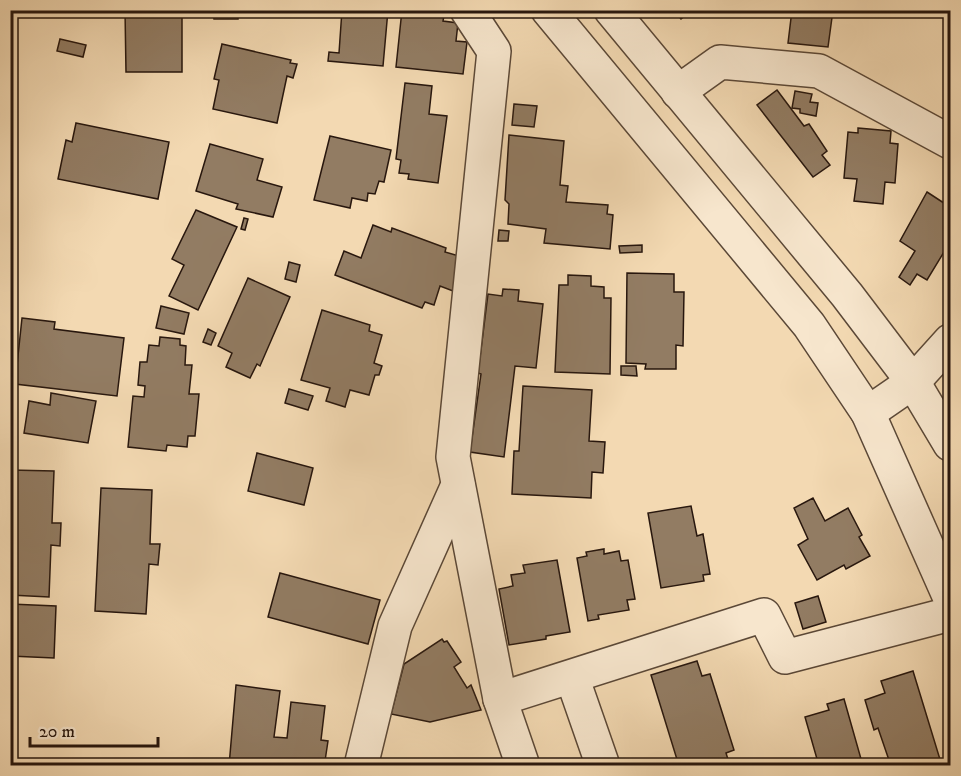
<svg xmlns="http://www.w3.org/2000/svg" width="961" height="776" font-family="'IM FELL DW Pica',serif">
  <rect width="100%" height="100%" fill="#f3d9b2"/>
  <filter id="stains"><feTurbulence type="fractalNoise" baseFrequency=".00333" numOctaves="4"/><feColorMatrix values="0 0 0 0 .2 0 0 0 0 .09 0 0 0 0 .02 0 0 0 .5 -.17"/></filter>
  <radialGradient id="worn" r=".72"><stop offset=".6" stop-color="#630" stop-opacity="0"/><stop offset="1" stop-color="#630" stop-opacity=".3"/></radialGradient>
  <!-- building -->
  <g fill="#927c63" stroke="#28170e" stroke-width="1.5">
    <polygon points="125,10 182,10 182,72 126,72"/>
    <polygon points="213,10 238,10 238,19 214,19"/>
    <polygon points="342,10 388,10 383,66 328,61 329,52 339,53"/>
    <polygon points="402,10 445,10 443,21 458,23 456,41 467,42 463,74 396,67"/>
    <polygon points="674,10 692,10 681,19"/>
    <polygon points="792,10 833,10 828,47 788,43"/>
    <polygon points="60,39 86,45 83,57 57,51"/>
    <polygon points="222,44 291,60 290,63 297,64 293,78 287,76 277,123 213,109 219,80 214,79"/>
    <polygon points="405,83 432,86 429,114 447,116 438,183 408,179 409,174 399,173 401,160 396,159"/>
    <polygon points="777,90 804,126 809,124 827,151 822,155 830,165 813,177 757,105"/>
    <polygon points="795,91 812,94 810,102 818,103 816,116 800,113 800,109 792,108"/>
    <polygon points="514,104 537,106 534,127 512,125"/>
    <polygon points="76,123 169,142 158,199 58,179 66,140 72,142"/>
    <polygon points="858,128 891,131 890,143 898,144 895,183 885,182 883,204 854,201 857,179 844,178 848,132 858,133"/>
    <polygon points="509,135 564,141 560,185 568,186 566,202 608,205 607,214 613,215 610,249 544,243 546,229 508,224 509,204 505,200"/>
    <polygon points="330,136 391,150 384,182 379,181 375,194 368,193 367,201 352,198 350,208 314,200"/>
    <polygon points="210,144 263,159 257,180 282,187 273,217 236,209 238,204 196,191"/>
    <polygon points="927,192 950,207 950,242 927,280 917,274 910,285 899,277 915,251 900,241"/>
    <polygon points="196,210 237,227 198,310 169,296 184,265 172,259"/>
    <polygon points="244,218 248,219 245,230 241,229"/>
    <polygon points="373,225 391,232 392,228 446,248 445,252 459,256 453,291 440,286 434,305 425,302 422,308 335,275 344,251 361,258"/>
    <polygon points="499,230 509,231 508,241 498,241"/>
    <polygon points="642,245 642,252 620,253 619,246"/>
    <polygon points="289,262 300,265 296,282 285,279"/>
    <polygon points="627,273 674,274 674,292 684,292 683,346 676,345 676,369 645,369 646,364 626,363"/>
    <polygon points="568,275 591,276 591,286 604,287 604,298 611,298 610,374 555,372 559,285 568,285"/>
    <polygon points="248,278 290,297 260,366 257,364 250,378 226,367 232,353 218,346"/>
    <polygon points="503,289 519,290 518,301 543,304 536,368 515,366 504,457 470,452 481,374 478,373 488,294 502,296"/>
    <polygon points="161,306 189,313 184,334 156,328"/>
    <polygon points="322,310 370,325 369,331 382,335 374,363 382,366 379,375 375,375 369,395 350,390 345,407 326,401 330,388 301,380"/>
    <polygon points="22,318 55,322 54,329 124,338 117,396 15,384"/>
    <polygon points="208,329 216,333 211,345 203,342"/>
    <polygon points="160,337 180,339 180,345 186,346 185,365 192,365 189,394 199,394 195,436 188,436 187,447 167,445 166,451 128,447 133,396 144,397 145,386 138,385 140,362 147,362 149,345 159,346"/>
    <polygon points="621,366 636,366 637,376 621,375"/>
    <polygon points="523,386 592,390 589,441 605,442 603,473 592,472 591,498 512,494 514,451 519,451"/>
    <polygon points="289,389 313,396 308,410 285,403"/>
    <polygon points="51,393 96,401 88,443 24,433 29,401 50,405"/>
    <polygon points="257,453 313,468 304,505 248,491"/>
    <polygon points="10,470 54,471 52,523 61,523 60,546 51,545 49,597 10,595"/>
    <polygon points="101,488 152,490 150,544 160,544 158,565 149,564 146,614 95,611"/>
    <polygon points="813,498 825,521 848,508 862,535 859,537 870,556 846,569 844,565 817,580 798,545 808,539 794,508"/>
    <polygon points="691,506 697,536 703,534 710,574 703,575 704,581 661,588 648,513"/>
    <polygon points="604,549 604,554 619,551 621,561 628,560 635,599 627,600 629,610 598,615 599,619 588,621 577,558 587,556 586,552"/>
    <polygon points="557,560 570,632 546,636 546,639 509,645 499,589 513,586 511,575 525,573 523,565"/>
    <polygon points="280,573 380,600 368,644 268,617"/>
    <polygon points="818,596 826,622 803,629 795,603"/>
    <polygon points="10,604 56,606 54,658 10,656"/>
    <polygon points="442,639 444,642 447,641 461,662 454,667 467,688 471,685 481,710 430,722 391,714 404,664"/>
    <polygon points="697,661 702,676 710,674 734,750 726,753 730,766 679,766 651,675"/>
    <polygon points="913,671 942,766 891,766 878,728 874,730 865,700 885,693 881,681"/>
    <polygon points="236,685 280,691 274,737 287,738 291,702 325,706 321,740 328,741 325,761 319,760 318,766 229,766"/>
    <polygon points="844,699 863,766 819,766 805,717 829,710 827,704"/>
    <polygon points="10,761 37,765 37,766 10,766"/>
  </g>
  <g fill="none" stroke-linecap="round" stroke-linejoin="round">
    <defs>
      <g id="minor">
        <polyline points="467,10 494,51 453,457 500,699 523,766"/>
        <polyline points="678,92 720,62 819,71 950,142"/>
        <polyline points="868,413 913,382 950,341"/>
        <polyline points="572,677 603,766"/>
        <polyline points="500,699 764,615 785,657 950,614"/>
        <polyline points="361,766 395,626 458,485"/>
      </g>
      <g id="tertiary">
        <polyline points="548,10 809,325 868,413 950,598"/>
        <polyline points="611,10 847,295 913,382 950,444"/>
      </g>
    </defs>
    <!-- minor casing -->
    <use href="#minor" stroke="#5b4837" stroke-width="36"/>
    <!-- tertiary casing -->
    <use href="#tertiary" stroke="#5b4837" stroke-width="36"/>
    <!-- minor -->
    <use href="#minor" stroke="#f7e6cd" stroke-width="33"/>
    <!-- tertiary -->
    <use href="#tertiary" stroke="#f7e6cd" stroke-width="33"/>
  </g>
  <!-- margin -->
  <rect width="961" height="776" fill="none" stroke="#f3d9b2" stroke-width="36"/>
  <rect x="12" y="12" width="937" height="752" fill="none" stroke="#28170e" stroke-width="3"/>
  <rect x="18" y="18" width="925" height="740" fill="none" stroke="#28170e" stroke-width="1.5"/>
  <!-- scale -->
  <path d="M30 737v9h128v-9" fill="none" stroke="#28170e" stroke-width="3"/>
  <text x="39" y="737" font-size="18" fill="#28170e" stroke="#f7e6cd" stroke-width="4.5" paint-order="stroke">20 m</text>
  <rect width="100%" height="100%" filter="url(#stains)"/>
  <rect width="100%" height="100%" fill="url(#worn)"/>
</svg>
